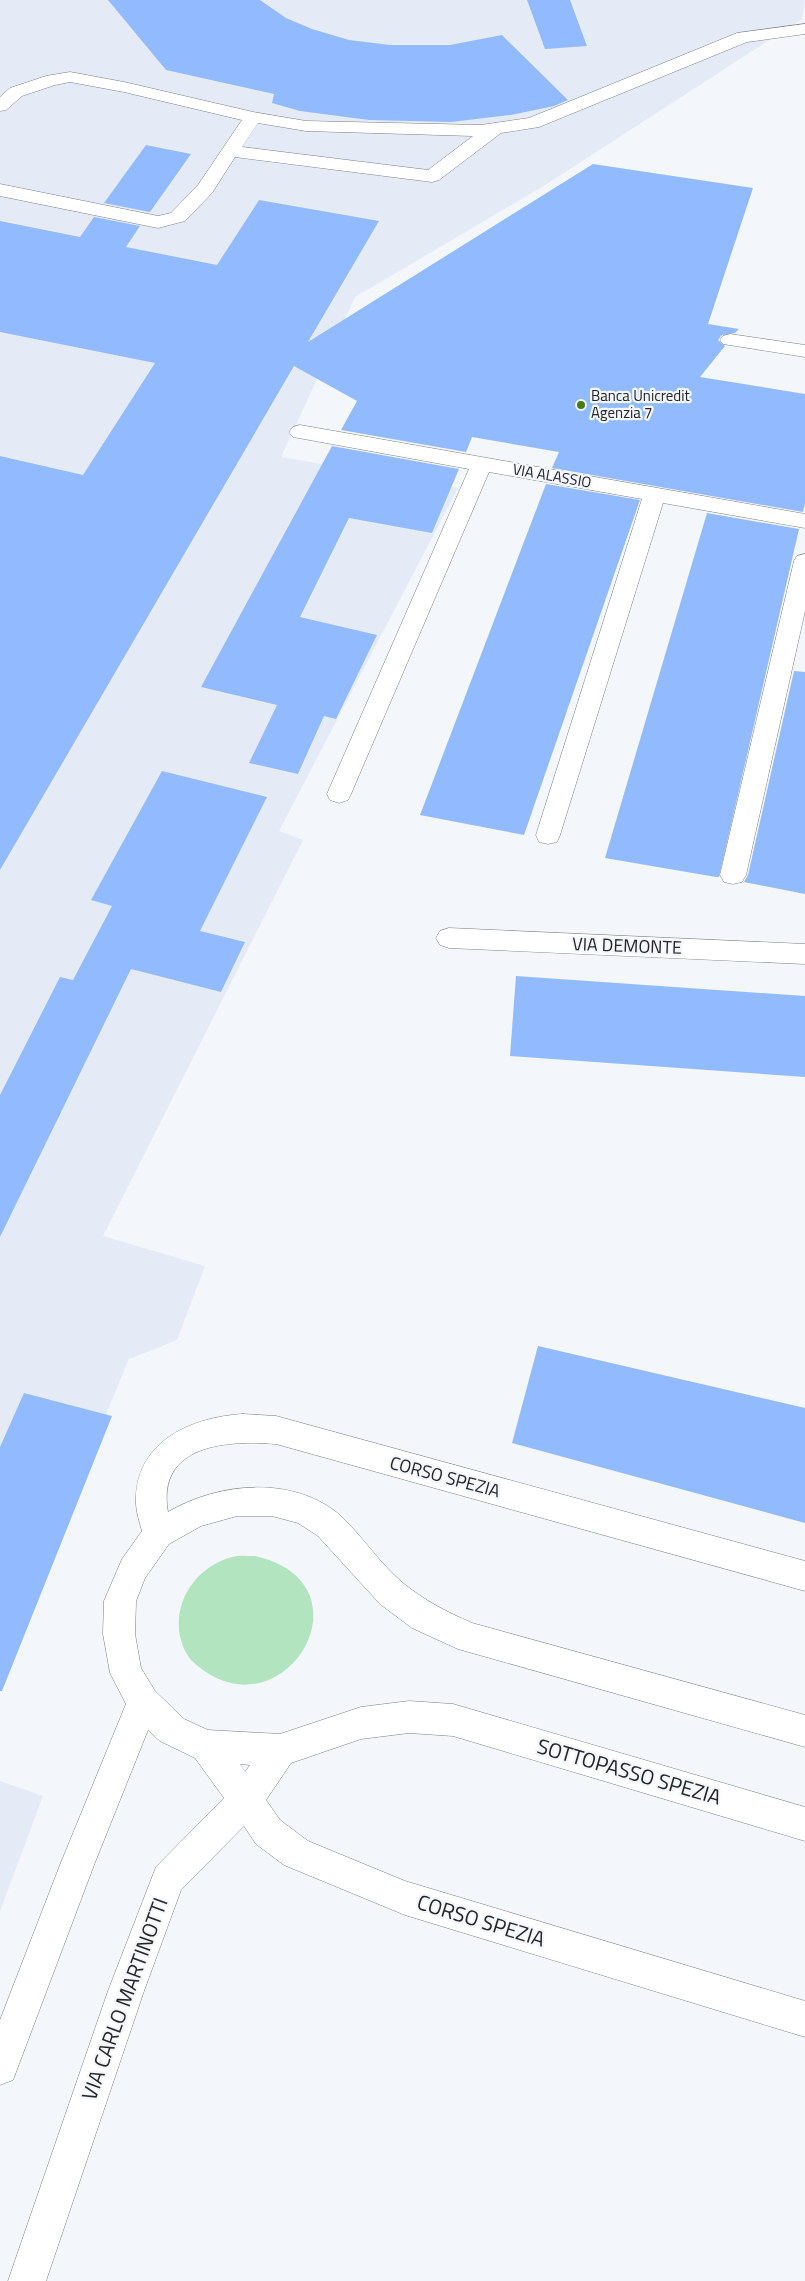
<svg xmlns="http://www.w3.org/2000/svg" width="805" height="2281" font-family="'Titillium Web',sans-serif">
  <rect width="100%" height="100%" fill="#f3f6fa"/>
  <!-- built -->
  <g fill="#e4ebf6">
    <polygon points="0,0 805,0 802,19 542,187 355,297 281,457 458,488 279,831 303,840 103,1236 205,1266 177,1340 129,1359 0,1668"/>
    <polygon points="0,1781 43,1796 0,1911"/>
  </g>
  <!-- green -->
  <path fill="#b2e5bf" d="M255 1556C379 1584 280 1744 192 1661 185 1654 180 1640 179 1630 176 1596 199 1566 232 1557 239 1555 247 1556 255 1556Z"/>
  <!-- building -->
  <g fill="#92bbff">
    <polygon points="108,0 260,0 286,18 312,29 349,40 390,45 450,45 502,35 568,100 554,106 511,115 451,122 369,120 300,111 272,103 274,94 166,70"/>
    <polygon points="527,0 570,0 587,46 545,49"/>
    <polygon points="146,145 191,154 150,212 104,203"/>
    <polygon points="593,164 753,188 708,324 739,329 735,333 722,335 718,340 725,346 700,377 805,394 805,503 803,512 552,468 559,452 472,437 466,452 341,430 357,401 294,366 0,870 0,456 83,475 155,363 0,332 0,221 80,237 94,217 140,226 126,247 217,265 259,200 379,221 308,342"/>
    <polygon points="332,446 459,469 432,533 349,518 300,617 377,635 336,719 324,716 298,774 249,763 277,705 201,687"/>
    <polygon points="546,484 640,500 524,835 420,815"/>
    <polygon points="707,513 799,529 719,877 716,877 605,858"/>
    <polygon points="794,671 805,672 805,894 744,882 748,875"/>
    <polygon points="162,771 267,797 200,931 245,942 221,992 131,969 0,1237 0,1095 60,977 73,980 112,906 91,900"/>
    <polygon points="516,976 805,996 805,1077 510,1056"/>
    <polygon points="538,1346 805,1408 805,1523 512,1443"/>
    <polygon points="24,1393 112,1416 2,1691 0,1691 0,1447"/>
  </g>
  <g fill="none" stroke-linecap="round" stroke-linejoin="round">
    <defs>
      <g id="minor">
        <path d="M805 24V34L747 42 539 127 501 133 439 180 432 182 235 157 212 193 185 221 158 228 0 196V184L158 216 171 213 198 185 242 120 124 92 70 82 55 85 22 96 6 110 0 111V97L10 88 46 76 70 72 124 82 253 112 306 121 481 125 529 118 737 33ZM258 123 306 131 473 136 428 170 242 147Z"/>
        <polygon points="730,334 805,345 805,357 723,344 720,340 723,336"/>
        <polygon points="300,425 805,514 805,528 663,503 560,835 557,842 548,844 539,842 536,835 642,499 489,472 351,794 348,800 339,803 330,800 327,794 469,469 293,437 289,432 293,427"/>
        <polygon points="805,554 805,611 746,875 742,882 733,884 724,882 720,875 794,561 797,556"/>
        <polygon points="449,928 805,944 805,964 449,948 440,945 436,938 440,931"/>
        <path d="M243 1414 276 1416 805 1561V1591L276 1444C228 1440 156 1444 168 1512 219 1482 294 1475 341 1516 363 1537 380 1564 403 1583 425 1601 447 1612 472 1623L805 1715V1747L458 1649 412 1628 380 1604 318 1536 298 1523 272 1516H237L201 1526 169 1544 145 1578 136 1601 135 1634 141 1668 155 1691 184 1719 208 1730 280 1734 361 1707 409 1701 453 1704 805 1807V1841L453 1736 409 1733 361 1739 291 1763 266 1800 280 1820 308 1841 405 1881 805 2001V2037L405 1915 284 1865 256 1844 244 1826 181 1890 144 1991 46 2281H8L108 1991 156 1867 224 1798 195 1758 160 1741 148 1730 94 1865 13 2080 0 2085V2020L60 1865 126 1704 110 1673 103 1634 104 1601 122 1559 142 1531C139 1520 135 1508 136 1497 138 1440 193 1417 243 1414ZM240 1764 250 1765 245 1772Z"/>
      </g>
    </defs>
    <!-- minor casing -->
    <use href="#minor" stroke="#7b7d81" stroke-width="1"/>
    <!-- minor -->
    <use href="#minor" fill="#fff" fill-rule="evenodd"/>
  </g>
  <!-- markers -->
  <circle fill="#467e16" stroke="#f3f6fa" stroke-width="2" cx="581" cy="405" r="5"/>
  <g text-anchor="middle" stroke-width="4.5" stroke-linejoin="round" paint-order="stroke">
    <!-- far-poi labels -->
    <g font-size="15" fill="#232425" stroke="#f3f6fa" text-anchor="start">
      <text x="591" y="401">Banca Unicredit<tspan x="591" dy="17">Agenzia 7</tspan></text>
    </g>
    <!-- far-street labels -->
    <g font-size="15" fill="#232425" stroke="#f3f6fa">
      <text transform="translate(552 476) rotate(10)" y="5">VIA ALASSIO</text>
    </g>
    <!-- street labels -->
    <g font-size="18" fill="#232425" stroke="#f3f6fa">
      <text transform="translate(627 946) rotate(2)" y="6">VIA DEMONTE</text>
      <text transform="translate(445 1477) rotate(15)" y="6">CORSO SPEZIA</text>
    </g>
    <!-- near-street labels -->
    <g font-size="21" fill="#232425" stroke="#f3f6fa">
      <text transform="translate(629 1772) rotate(16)" y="7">SOTTOPASSO SPEZIA</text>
      <text transform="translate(481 1921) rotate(17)" y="7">CORSO SPEZIA</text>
      <text transform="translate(125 1999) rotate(-70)" y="7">VIA CARLO MARTINOTTI</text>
    </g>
  </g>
</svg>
